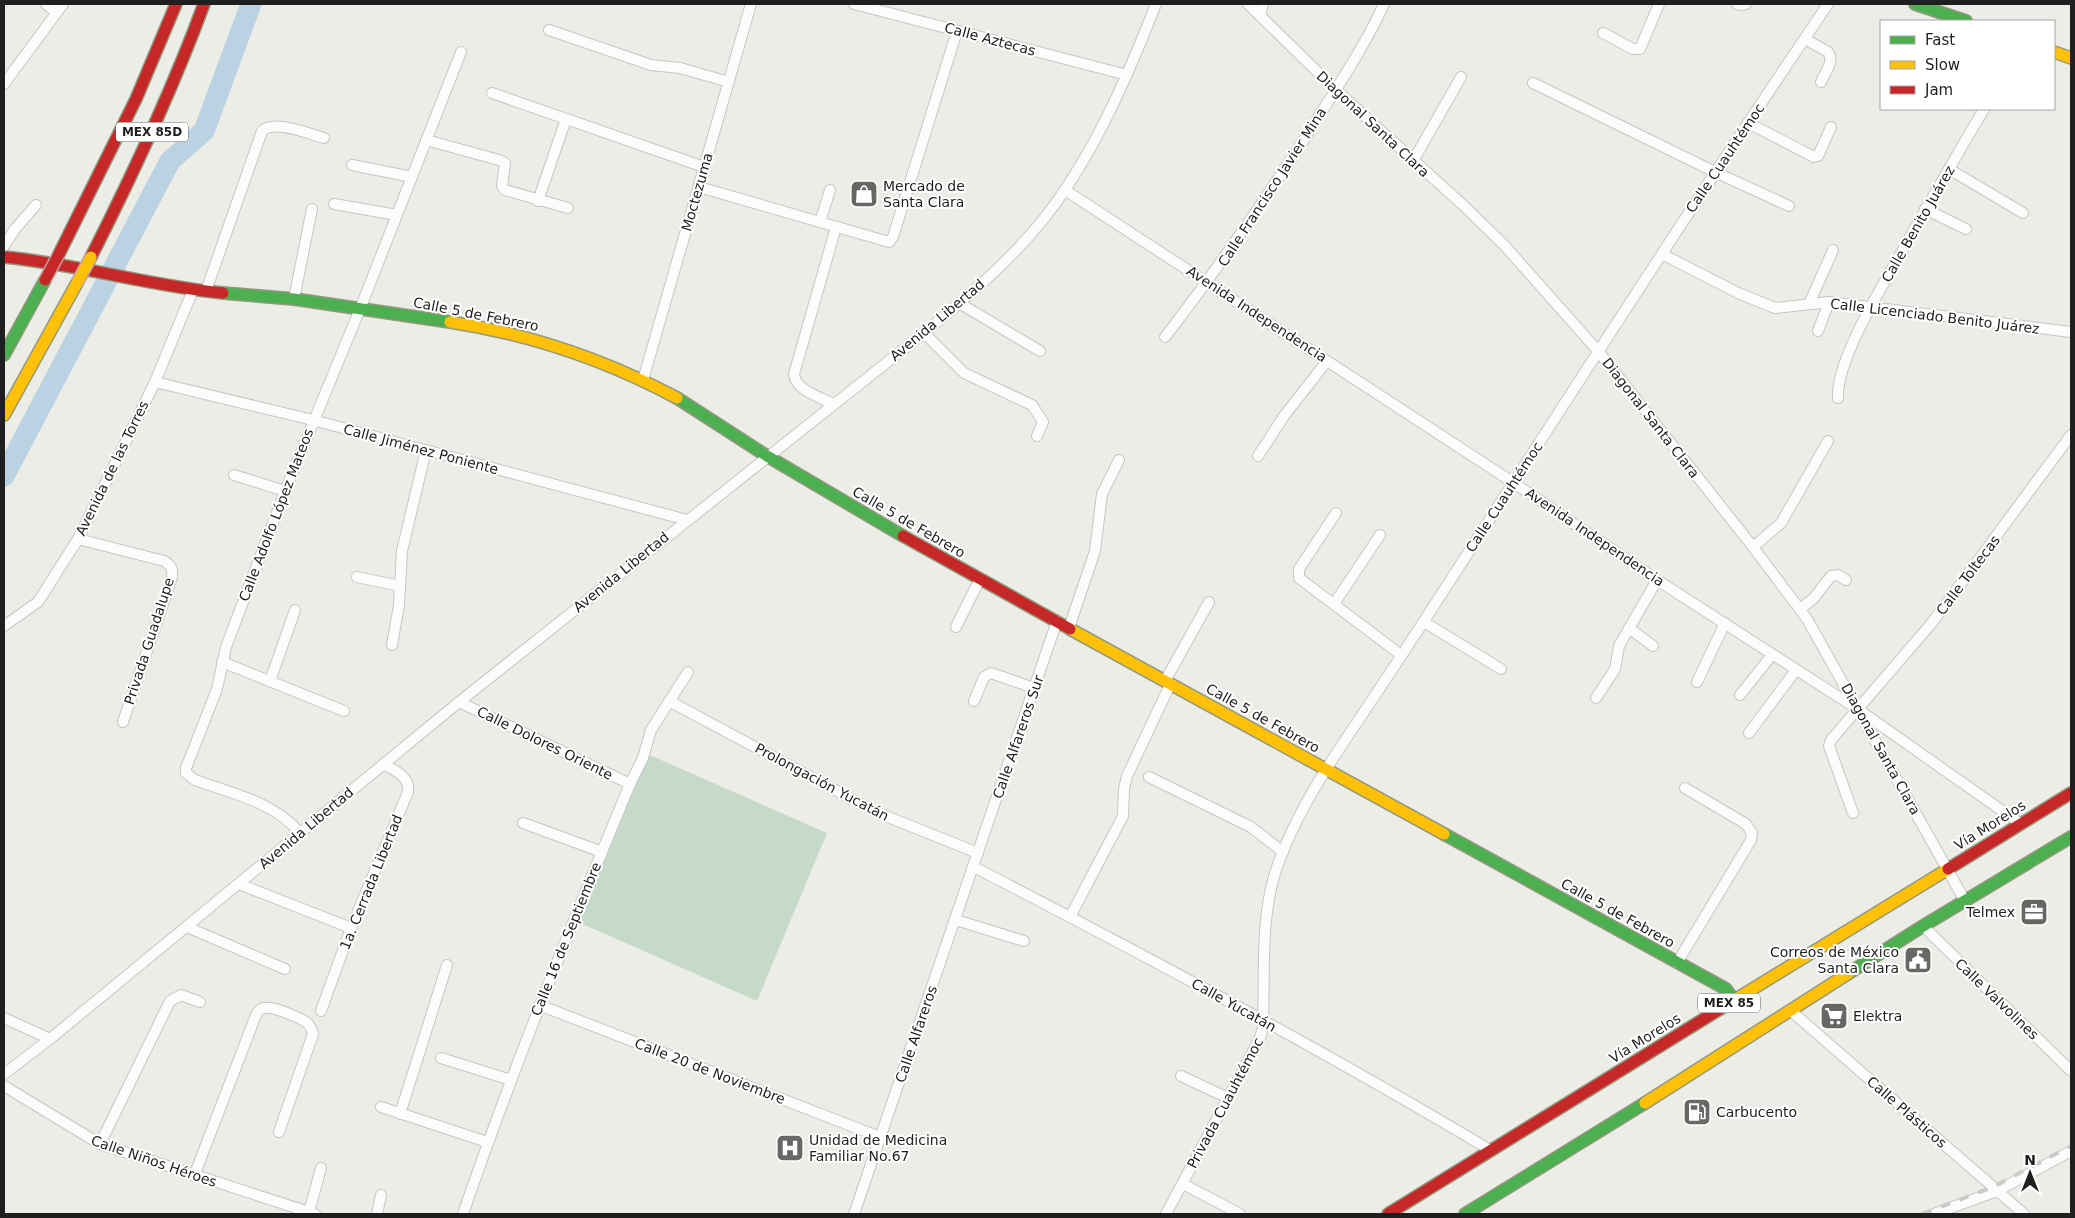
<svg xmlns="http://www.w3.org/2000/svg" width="2075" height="1218" font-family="'DejaVu Sans',sans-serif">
  <rect width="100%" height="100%" fill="#edede8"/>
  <!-- cemetery -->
  <polygon fill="#c6daca" points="645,753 827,833 757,1001 578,922"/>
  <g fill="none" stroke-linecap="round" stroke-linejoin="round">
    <!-- river -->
    <polyline stroke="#bbd2e2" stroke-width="21" points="4,476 170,161 204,131 251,4"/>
    <defs>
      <g id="street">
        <polyline points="46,4 56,12"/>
        <polyline points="854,4 1127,75"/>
        <polyline points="1248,4 1336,90 1464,206 1504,245 1598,351 1753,547 1807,619 1965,901"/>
        <polyline points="1737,4 1742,5 1746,4"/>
        <polyline points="1260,16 1263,4"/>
        <polyline points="549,30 651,65 680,68 729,82"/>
        <polyline points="1603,33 1633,49 1640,49 1659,4"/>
        <path d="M1805 39 1828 52C1835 61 1825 72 1821 82"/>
        <polyline points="1533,83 1715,172 1789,206"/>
        <polyline points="4,84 63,4"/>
        <polyline points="492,93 704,167"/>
        <polyline points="1748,123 1814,157 1818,156 1831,127"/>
        <polyline points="426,140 499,160 505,163 502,186 505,190 568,208"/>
        <polyline points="1413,161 1461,77"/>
        <polyline points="352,165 412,177"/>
        <polyline points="1949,169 2023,213"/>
        <polyline points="699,187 889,242 893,237 957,31"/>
        <polyline points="1065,190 1514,483 1657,580 1859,710 2021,824"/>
        <polyline points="538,201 566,119"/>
        <polyline points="334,204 397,215"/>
        <polyline points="1925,209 1966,229"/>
        <polyline points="820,222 830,190"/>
        <polyline points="4,246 15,229 36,205"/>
        <polyline points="1662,254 1738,293 1775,308 1829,302 2071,332"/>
        <path d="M206 291 262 131C273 119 310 134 324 138"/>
        <polyline points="294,299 312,209"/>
        <polyline points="959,303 1040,351"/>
        <polyline points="1809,304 1833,250"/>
        <polyline points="1818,331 1829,302"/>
        <polyline points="924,333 964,373 1032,405 1043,422 1037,436"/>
        <path d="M1165 337C1215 273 1260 207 1305 138 1332 95 1363 50 1384 4"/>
        <polyline points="643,380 751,4"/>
        <polyline points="155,382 313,420 687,520"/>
        <path d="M1838 398C1836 363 1878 293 1896 262 1925 210 1954 160 1984 109"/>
        <path d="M833 404C820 397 795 390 794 374L836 227"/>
        <polyline points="1258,456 1284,416 1327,361"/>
        <polyline points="234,475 285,491"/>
        <polyline points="1336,513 1299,569 1299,578 1401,655"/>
        <path d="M78 539 164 561C171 565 173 569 172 577L123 722"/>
        <polyline points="1753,547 1781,523 1828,441"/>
        <polyline points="357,577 400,586"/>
        <polyline points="1334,604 1380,535"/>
        <polyline points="1800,609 1813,599 1831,576 1838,575 1846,580"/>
        <polyline points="1424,622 1501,669"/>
        <polyline points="4,626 38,602 78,539 155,382 193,290"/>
        <polyline points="956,627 980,579"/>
        <polyline points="1069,628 1095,551 1102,494 1119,460"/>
        <polyline points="1629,628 1653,646"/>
        <polyline points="392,645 399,605 402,551 426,450"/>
        <polyline points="222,662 344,711"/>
        <polyline points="270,681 295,610"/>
        <polyline points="1165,681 1209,602"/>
        <polyline points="1697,682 1725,623"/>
        <polyline points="1740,695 1772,655"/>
        <polyline points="1596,698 1615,669 1619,646 1657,580"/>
        <polyline points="669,701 878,813 978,853"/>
        <polyline points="974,701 984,677 991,673 1034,688"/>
        <polyline points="459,702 630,784"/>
        <polyline points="1749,733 1796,670"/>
        <polyline points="1149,777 1251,827 1283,852"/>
        <polyline points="1853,813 1829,746 1831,740 1931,624 2071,435"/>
        <polyline points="523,823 602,852"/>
        <path d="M299 832C274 802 231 793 195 780L186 773V768L217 689 226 647 285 491 360 309 461 52"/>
        <path d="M974 867C1148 957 1321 1049 1490 1150"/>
        <polyline points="239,884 351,928"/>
        <polyline points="1070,917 1123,816 1124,789 1127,776 1170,685"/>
        <polyline points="956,920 1024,941"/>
        <polyline points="1923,926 2071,1071"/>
        <polyline points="187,927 285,969"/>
        <polyline points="1677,963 1751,840 1752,833 1746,824 1685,788"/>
        <polyline points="539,1005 880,1137"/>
        <polyline points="1790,1010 2024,1214"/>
        <path d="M321 1011 351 928 408 792C410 776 395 771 384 764"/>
        <polyline points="4,1018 50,1039"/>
        <polyline points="441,1058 511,1080"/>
        <path d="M4 1074 50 1039 459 702 924 333C966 298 1008 263 1042 221 1092 159 1127 78 1156 4"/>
        <polyline points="1181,1076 1228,1098"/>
        <polyline points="4,1086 100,1144 315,1214"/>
        <polyline points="381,1107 487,1142"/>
        <polyline points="400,1114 447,965"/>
        <polyline points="100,1144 170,1001 181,995 200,1002"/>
        <path d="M194 1176 256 1015C258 1011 260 1008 265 1008 273 1006 301 1018 307 1023 311 1026 312 1030 313 1034L279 1132"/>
        <polyline points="1183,1184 1240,1214"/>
        <polyline points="309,1212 321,1168"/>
        <polyline points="377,1214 381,1195"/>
        <path d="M463 1214C513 1068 571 926 630 784L643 758 651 730 688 672"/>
        <polyline points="854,1214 1057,621"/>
        <path d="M1166 1214 1260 1038 1263 1027C1265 977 1260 922 1275 873 1294 815 1330 762 1364 712 1392 670 1419 629 1446 587 1572 392 1698 196 1828 4"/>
        <polyline points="1934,1214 1997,1191 2071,1151"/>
      </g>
      <g id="fast">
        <polyline points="1915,4 1966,21"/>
        <polyline points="223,293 294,299 450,322"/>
        <polyline points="4,355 45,280"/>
        <polyline points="677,398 767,456 903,536"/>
        <polyline points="1444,834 1726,989 1734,1000"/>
        <polyline points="1849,973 1923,926 2071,837"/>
        <polyline points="1465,1214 1645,1103"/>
      </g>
      <g id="slow">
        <polyline points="2054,52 2071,58"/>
        <path d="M450 322C529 334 606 360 677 398"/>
        <polyline points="4,415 77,283"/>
        <polyline points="1070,629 1444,834"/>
        <polyline points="1720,1009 1948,869"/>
        <polyline points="1645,1103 1849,973"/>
      </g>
      <g id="jam">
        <polyline points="59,254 136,99 176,4"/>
        <path d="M4 257C78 264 149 286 223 293"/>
        <path d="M91 257C133 174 172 91 204 4"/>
        <polyline points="903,536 1070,629"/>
        <polyline points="1948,869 2071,793"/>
        <polyline points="1388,1214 1720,1009"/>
      </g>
    </defs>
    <!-- street casing -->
    <use href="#street" stroke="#c6c6c4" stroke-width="12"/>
    <!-- fast casing -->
    <use href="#fast" stroke="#92997f" stroke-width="14"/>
    <!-- slow casing -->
    <use href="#slow" stroke="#92997f" stroke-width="14"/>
    <!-- jam casing -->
    <use href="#jam" stroke="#92997f" stroke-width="14"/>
    <!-- street -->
    <use href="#street" stroke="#fcfcfc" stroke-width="10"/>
    <!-- fast -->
    <use href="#fast" stroke="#4caf50" stroke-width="11"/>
    <!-- slow -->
    <use href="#slow" stroke="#ffc107" stroke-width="11"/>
    <!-- jam -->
    <use href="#jam" stroke="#c62828" stroke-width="11"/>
    <!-- rail -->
    <polyline stroke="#cbcbca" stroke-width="4" stroke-dasharray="10 10" stroke-linecap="butt" points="1922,1214 1993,1187 2071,1146"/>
    <defs>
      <polyline id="slow-bridge" points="77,283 91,257"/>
      <polyline id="jam-bridge" points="45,280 59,254"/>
    </defs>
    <!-- slow-bridge casing -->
    <use href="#slow-bridge" stroke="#c49fa2" stroke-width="14" stroke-linecap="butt"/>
    <!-- jam-bridge casing -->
    <use href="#jam-bridge" stroke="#c49fa2" stroke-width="14" stroke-linecap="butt"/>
    <!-- slow-bridge -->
    <use href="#slow-bridge" stroke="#ffc107" stroke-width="11"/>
    <!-- jam-bridge -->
    <use href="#jam-bridge" stroke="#c62828" stroke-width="11"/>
  </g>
  <!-- icons -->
  <defs>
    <symbol id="shop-square" viewBox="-11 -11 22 22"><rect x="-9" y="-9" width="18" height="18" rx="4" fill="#676765" stroke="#fff"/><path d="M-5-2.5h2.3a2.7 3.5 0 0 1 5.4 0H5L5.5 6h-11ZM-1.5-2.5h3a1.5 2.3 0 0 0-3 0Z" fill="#fff"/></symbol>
    <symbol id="office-square" viewBox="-11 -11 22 22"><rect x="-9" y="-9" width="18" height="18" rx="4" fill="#676765" stroke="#fff"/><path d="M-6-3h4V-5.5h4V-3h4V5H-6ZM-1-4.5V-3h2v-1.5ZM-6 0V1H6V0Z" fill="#fff"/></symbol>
    <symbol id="civic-square" viewBox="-11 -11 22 22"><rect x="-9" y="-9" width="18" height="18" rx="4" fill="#676765" stroke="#fff"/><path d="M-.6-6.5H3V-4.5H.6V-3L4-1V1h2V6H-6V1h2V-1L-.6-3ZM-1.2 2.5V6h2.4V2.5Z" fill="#fff"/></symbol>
    <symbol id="supermarket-square" viewBox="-11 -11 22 22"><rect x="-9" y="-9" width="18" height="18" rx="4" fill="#676765" stroke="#fff"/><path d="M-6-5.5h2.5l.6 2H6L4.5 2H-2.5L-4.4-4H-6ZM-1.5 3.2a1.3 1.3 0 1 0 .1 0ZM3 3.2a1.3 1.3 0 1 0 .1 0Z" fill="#fff"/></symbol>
    <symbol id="fuel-square" viewBox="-11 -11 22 22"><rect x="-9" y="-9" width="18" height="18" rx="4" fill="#676765" stroke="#fff"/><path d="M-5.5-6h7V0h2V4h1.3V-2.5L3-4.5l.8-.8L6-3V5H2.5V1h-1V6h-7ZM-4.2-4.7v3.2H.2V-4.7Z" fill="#fff"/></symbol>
    <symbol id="hospital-square" viewBox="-11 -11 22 22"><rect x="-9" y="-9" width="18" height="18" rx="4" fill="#676765" stroke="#fff"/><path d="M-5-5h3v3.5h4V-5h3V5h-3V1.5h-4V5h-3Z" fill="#fff"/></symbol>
  </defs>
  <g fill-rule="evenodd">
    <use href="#shop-square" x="848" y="178" width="32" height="32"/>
    <use href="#office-square" x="2018" y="896" width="32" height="32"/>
    <use href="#civic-square" x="1902" y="944" width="32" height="32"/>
    <use href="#supermarket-square" x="1818" y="1000" width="32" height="32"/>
    <use href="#fuel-square" x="1681" y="1096" width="32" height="32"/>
    <use href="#hospital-square" x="774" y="1132" width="32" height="32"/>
  </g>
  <g text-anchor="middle" stroke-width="4" stroke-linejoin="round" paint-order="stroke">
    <!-- shield labels -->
    <g fill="#fff" stroke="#626262" stroke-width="1">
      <rect x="116" y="122.5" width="72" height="19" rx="4"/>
      <rect x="1698" y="993.5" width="62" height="19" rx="4"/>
    </g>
    <g font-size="12" font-weight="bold" fill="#1f1f1f">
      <text x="152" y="136">MEX 85D</text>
      <text x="1729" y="1007">MEX 85</text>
    </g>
    <!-- street labels -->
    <g font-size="14" fill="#1f1f1f" stroke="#fff">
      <text transform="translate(990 39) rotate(15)" y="5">Calle Aztecas</text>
      <text transform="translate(1373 124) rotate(43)" y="5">Diagonal Santa Clara</text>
      <text transform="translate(1725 158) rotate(-56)" y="5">Calle Cuauhtémoc</text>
      <text transform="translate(1272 187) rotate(-57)" y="5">Calle Francisco Javier Mina</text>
      <text transform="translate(697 192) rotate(-74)" y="5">Moctezuma</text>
      <text transform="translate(1918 224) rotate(-60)" y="5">Calle Benito Juárez</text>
      <text transform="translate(476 314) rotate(11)" y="5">Calle 5 de Febrero</text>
      <text transform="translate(1257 314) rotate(33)" y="5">Avenida Independencia</text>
      <text transform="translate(1935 316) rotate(7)" y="5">Calle Licenciado Benito Juárez</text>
      <text transform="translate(937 320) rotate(-40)" y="5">Avenida Libertad</text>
      <text transform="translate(1651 418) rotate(52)" y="5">Diagonal Santa Clara</text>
      <text transform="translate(421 449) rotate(15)" y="5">Calle Jiménez Poniente</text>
      <text transform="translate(112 468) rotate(-64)" y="5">Avenida de las Torres</text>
      <text transform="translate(1504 497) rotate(-57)" y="5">Calle Cuauhtémoc</text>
      <text transform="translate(276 515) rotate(-69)" y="5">Calle Adolfo López Mateos</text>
      <text transform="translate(909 522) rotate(30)" y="5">Calle 5 de Febrero</text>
      <text transform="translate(1595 537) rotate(34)" y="5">Avenida Independencia</text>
      <text transform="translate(621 572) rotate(-39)" y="5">Avenida Libertad</text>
      <text transform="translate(1968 575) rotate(-53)" y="5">Calle Toltecas</text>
      <text transform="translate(149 641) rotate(-72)" y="5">Privada Guadalupe</text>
      <text transform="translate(1263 718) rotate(29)" y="5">Calle 5 de Febrero</text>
      <text transform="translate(1018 737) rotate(-71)" y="5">Calle Alfareros Sur</text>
      <text transform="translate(545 743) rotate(26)" y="5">Calle Dolores Oriente</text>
      <text transform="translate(1881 749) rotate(61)" y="5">Diagonal Santa Clara</text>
      <text transform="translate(822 782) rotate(28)" y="5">Prolongación Yucatán</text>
      <text transform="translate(1990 825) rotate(-32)" y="5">Vía Morelos</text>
      <text transform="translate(306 828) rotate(-40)" y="5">Avenida Libertad</text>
      <text transform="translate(371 882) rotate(-68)" y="5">1a. Cerrada Libertad</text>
      <text transform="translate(1618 913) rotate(29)" y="5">Calle 5 de Febrero</text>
      <text transform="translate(566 939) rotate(-68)" y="5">Calle 16 de Septiembre</text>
      <text transform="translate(1997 999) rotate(44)" y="5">Calle Valvolines</text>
      <text transform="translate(1234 1005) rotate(29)" y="5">Calle Yucatán</text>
      <text transform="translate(916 1034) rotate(-71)" y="5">Calle Alfareros</text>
      <text transform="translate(1645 1038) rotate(-32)" y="5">Vía Morelos</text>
      <text transform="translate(710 1071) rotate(21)" y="5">Calle 20 de Noviembre</text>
      <text transform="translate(1225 1103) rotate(-62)" y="5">Privada Cuauhtémoc</text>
      <text transform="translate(1907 1112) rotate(41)" y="5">Calle Plásticos</text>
      <text transform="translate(154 1161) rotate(19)" y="5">Calle Niños Héroes</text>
    </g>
    <!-- poi labels -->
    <g font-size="14" fill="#1f1f1f" stroke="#fff" text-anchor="start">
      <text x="883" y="191">Mercado de<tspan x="883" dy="16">Santa Clara</tspan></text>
      <text x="2015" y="917" text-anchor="end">Telmex</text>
      <text x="1899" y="957" text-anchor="end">Correos de México<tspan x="1899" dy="16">Santa Clara</tspan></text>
      <text x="1853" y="1021">Elektra</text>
      <text x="1716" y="1117">Carbucento</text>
      <text x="809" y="1145">Unidad de Medicina<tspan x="809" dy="16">Familiar No.67</tspan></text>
    </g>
  </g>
  <!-- border -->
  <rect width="2075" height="1218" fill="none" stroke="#1f1f1f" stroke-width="10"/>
  <!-- legend -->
  <rect x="1880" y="20" width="175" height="90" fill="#ffffff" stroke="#a5a5a5"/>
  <rect x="1890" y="36" width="25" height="8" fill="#4caf50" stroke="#a5a5a5"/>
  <text x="1925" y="45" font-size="15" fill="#1f1f1f">Fast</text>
  <rect x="1890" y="61" width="25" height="8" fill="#ffc107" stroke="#a5a5a5"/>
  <text x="1925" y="70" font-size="15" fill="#1f1f1f">Slow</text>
  <rect x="1890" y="86" width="25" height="8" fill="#c62828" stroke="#a5a5a5"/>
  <text x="1925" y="95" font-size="15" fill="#1f1f1f">Jam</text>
  <!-- north arrow -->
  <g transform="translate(2030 1173)" stroke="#ffffff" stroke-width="4" paint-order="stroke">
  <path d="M0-4L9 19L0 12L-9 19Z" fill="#1f1f1f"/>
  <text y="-8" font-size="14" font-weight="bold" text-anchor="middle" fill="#1f1f1f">N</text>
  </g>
</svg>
